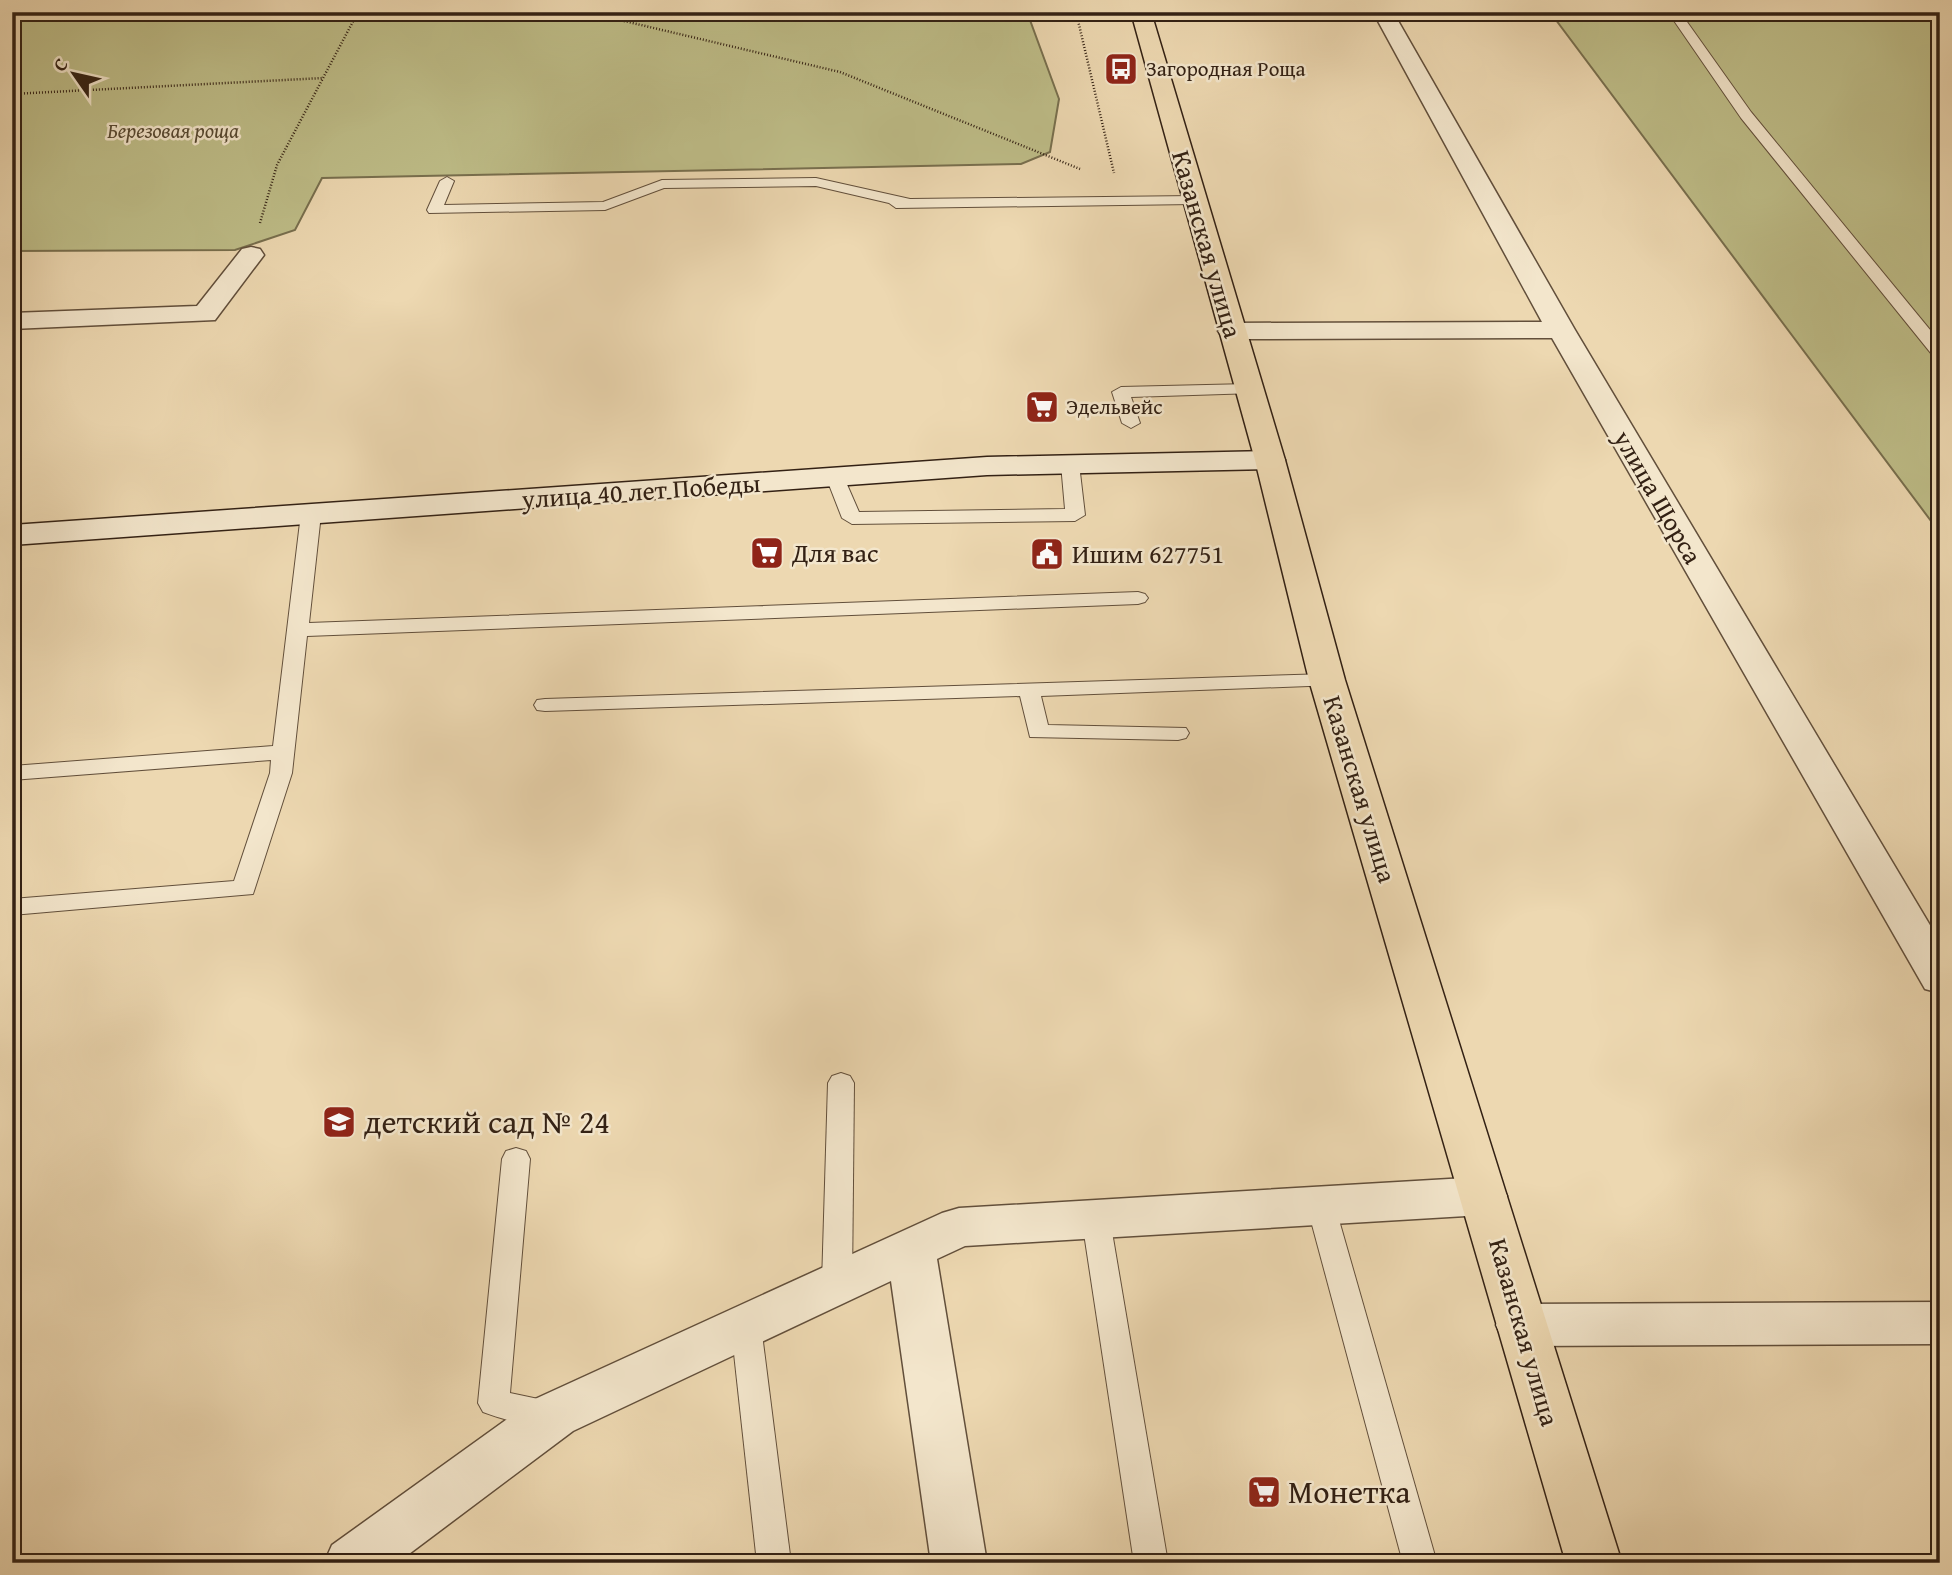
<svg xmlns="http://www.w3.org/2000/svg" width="1952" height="1575" font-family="'Gentium Book Plus',serif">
  <rect width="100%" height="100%" fill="#edd8b1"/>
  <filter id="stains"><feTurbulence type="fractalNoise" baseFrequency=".00286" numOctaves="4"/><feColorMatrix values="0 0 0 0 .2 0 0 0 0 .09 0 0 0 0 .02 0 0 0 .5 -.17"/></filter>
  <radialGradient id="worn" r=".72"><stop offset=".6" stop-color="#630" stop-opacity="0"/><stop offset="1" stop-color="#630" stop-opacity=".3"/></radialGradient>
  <!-- green -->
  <g fill="#bebd88" stroke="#786f4e" stroke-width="2">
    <polygon points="12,12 1027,12 1059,99 1050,152 1021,164 322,178 295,230 235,250 12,251"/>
    <polygon points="1550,12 1940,12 1940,533"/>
  </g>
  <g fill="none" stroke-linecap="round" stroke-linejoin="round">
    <defs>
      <g id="lane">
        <polygon points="1668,12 1680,12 1751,112 1940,342 1940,358 1934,357 1741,118"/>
        <polygon points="447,177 454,181 444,205 603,202 662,180 816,178 910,199 1194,196 1201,200 1194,204 896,208 889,203 816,186 664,188 605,210 429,213 427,210 440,181"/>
        <polygon points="1249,384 1258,389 1255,393 1131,397 1140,423 1131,428 1122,423 1112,392 1121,387"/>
        <polygon points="1070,458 1079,464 1085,515 1075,521 852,524 842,518 826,477 828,473 842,473 859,512 1065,509 1061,464"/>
        <polygon points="311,508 321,514 309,623 1138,592 1145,594 1148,598 1145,602 1138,604 307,636 292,773 253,894 12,915 12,899 234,881 270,773 271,760 12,780 12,766 273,746 301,514"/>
        <polygon points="1327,674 1335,675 1338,680 1335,685 1041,696 1048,725 1186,728 1189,733 1186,738 1178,740 1030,737 1020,696 545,711 537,710 534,705 537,700 545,699"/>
        <polygon points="841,1073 850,1076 854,1083 852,1284 847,1293 837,1296 827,1293 822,1284 828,1083 832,1076"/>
        <path d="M516 1148 526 1151 530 1159 510 1393 562 1404 567 1414 562 1424C540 1431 505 1420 483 1412L478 1403 502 1159 506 1151Z"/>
        <polygon points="1321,1195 1331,1198 1335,1206 1437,1563 1403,1563 1307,1206 1311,1198"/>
        <polygon points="1096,1209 1106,1212 1110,1220 1168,1563 1134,1563 1082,1220 1086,1212"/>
        <polygon points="746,1313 757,1317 761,1326 791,1563 757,1563 731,1326 735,1317"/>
      </g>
      <g id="street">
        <polygon points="1373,12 1393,12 1575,330 1940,942 1940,993 1925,989 1552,338 1232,339 1222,337 1218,331 1222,325 1232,323 1542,322"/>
        <polygon points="251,247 260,249 264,255 215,320 12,329 12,313 197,306 242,249"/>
        <polygon points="1483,1177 1500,1183 1507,1196 1500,1209 1483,1215 965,1246 937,1259 987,1563 931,1563 891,1281 573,1431 397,1563 324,1563 332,1545 535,1399 942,1213 959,1208"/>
        <polygon points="1940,1302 1940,1344 1521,1346 1503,1340 1496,1325 1503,1310 1521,1304"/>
      </g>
      <polygon id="secondary" points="1270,451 1281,453 1285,460 1281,467 1270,469 987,475 12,545 12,525 987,457"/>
      <polygon id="primary" points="1131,12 1151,12 1285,460 1345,680 1622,1563 1566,1563 1309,680 1255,460"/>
    </defs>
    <!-- lane casing -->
    <use href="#lane" stroke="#624f3b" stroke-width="2"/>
    <!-- street casing -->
    <use href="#street" stroke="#624f3b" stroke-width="3"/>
    <!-- secondary casing -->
    <use href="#secondary" stroke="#332114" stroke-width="3"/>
    <!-- primary casing -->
    <use href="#primary" stroke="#332114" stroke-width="3"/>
    <!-- path -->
    <g stroke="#332114" stroke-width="2.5" stroke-dasharray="1 2" stroke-linecap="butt">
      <polyline points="586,12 840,72 1080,169"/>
      <polyline points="1076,12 1114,173"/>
      <polyline points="12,94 323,78"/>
      <polyline points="260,223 277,165 358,12"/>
    </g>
    <!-- lane -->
    <use href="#lane" fill="#f3e6cc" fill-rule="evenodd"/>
    <!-- street -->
    <use href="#street" fill="#f3e6cc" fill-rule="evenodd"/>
    <!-- secondary -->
    <use href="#secondary" fill="#f3e6cc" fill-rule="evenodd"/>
    <!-- primary -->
    <use href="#primary" fill="#edd8b1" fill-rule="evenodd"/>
  </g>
  <!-- icons -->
  <defs>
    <symbol id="bus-square" viewBox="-11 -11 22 22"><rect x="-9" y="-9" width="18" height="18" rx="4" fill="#8f2418" stroke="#f3e6cc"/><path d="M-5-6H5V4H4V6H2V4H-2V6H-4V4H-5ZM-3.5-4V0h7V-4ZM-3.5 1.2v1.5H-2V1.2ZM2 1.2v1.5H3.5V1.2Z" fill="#fff"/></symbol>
    <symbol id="supermarket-square" viewBox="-11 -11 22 22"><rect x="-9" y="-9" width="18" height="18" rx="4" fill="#8f2418" stroke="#f3e6cc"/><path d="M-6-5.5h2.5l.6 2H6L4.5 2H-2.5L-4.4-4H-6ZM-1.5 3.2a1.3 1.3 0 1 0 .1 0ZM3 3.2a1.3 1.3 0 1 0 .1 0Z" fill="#fff"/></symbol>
    <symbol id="civic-square" viewBox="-11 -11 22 22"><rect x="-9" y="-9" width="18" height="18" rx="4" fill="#8f2418" stroke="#f3e6cc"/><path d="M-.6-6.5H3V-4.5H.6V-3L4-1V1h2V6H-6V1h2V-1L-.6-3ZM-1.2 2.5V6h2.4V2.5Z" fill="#fff"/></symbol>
    <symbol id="school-square" viewBox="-11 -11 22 22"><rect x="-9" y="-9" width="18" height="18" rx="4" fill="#8f2418" stroke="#f3e6cc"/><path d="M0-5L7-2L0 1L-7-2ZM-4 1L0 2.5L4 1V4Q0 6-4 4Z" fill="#fff"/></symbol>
  </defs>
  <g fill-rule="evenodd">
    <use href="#bus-square" x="1102" y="50" width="38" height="38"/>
    <use href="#supermarket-square" x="1023" y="388" width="38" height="38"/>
    <use href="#supermarket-square" x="748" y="534" width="38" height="38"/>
    <use href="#civic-square" x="1028" y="535" width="38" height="38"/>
    <use href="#school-square" x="320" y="1103" width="38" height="38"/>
    <use href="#supermarket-square" x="1245" y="1473" width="38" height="38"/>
  </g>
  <g text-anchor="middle" stroke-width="5" stroke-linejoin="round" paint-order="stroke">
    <!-- far-poi labels -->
    <g font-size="21" fill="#332114" stroke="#f3e6cc" text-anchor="start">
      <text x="1146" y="76">Загородная Роща</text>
      <text x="1066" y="414">Эдельвейс</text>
    </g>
    <!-- far-park labels -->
    <g font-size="21" font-style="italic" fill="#564831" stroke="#f3e6cc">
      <text x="173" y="138">Березовая роща</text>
    </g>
    <!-- street labels -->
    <g font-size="26" fill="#332114" stroke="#f3e6cc">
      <text transform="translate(1207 244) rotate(74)" y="9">Казанская улица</text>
      <text transform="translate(641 491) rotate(-4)" y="9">улица 40 лет Победы</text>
      <text transform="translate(1658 497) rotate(60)" y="9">улица Щорса</text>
      <text transform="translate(1360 789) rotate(73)" y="9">Казанская улица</text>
      <text transform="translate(1524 1332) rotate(74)" y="9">Казанская улица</text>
    </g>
    <!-- poi labels -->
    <g font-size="26" fill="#332114" stroke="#f3e6cc" text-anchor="start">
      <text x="792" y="562">Для вас</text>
      <text x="1072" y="563">Ишим 627751</text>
    </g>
    <!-- near-poi labels -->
    <g font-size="32" fill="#332114" stroke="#f3e6cc" text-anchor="start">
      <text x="364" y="1133">детский сад № 24</text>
      <text x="1288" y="1503">Монетка</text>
    </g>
  </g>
  <!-- margin -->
  <rect width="1952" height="1575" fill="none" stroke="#edd8b1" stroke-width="42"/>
  <rect x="14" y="14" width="1924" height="1547" fill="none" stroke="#332114" stroke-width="3.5"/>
  <rect x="21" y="21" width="1910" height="1533" fill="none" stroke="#332114" stroke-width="2"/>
  <!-- north arrow -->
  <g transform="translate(74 74) rotate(304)" stroke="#f3e6cc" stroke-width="5" paint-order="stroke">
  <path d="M0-5L12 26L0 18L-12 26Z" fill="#332114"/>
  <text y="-10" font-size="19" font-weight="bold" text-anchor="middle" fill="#332114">С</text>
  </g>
  <rect width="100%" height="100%" filter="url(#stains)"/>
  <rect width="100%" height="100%" fill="url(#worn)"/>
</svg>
